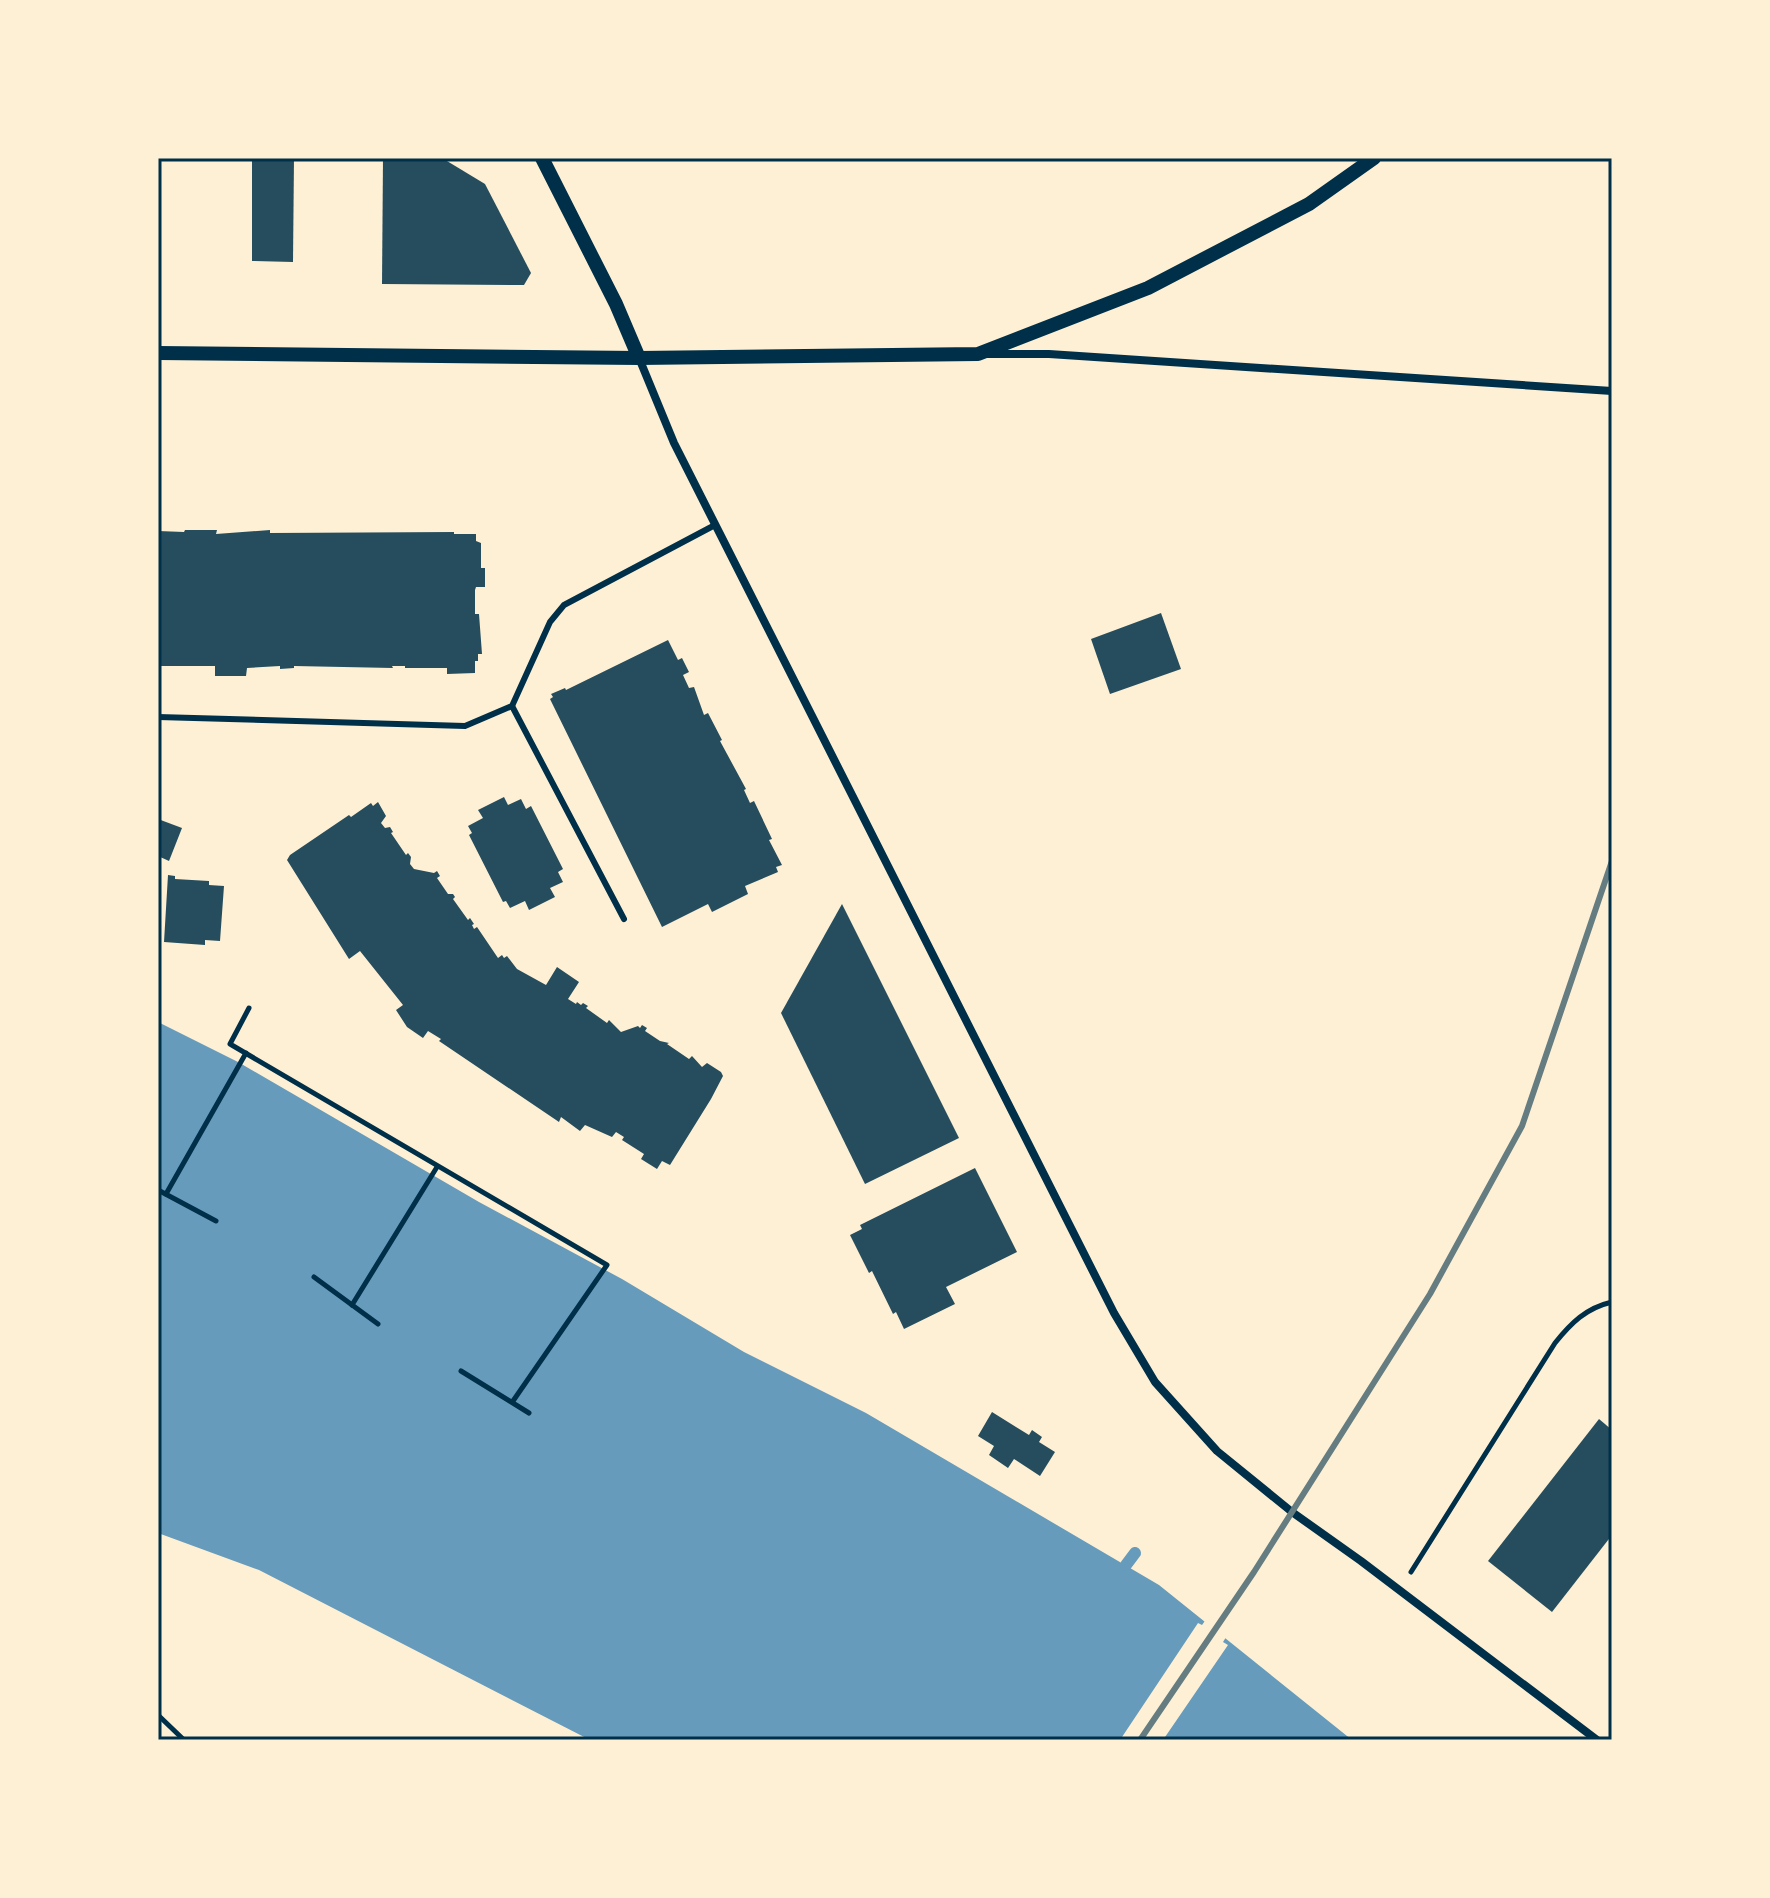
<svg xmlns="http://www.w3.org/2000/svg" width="1770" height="1898" font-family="Lato,sans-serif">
  <rect width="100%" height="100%" fill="#fdf0d5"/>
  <!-- water -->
  <polygon fill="#669bbc" points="158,1022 238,1062 479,1202 622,1279 744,1352 866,1413 1159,1585 1352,1740 590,1740 259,1570 158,1533"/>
  <!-- pier -->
  <polygon fill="#fdf0d5" points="1207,1618 1228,1634 1223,1642 1228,1645 1163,1740 1120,1740 1198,1623 1202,1625"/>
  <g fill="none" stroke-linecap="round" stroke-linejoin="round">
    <!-- stream -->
    <polyline stroke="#669bbc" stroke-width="12" points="1126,1565 1135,1553"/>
  </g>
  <!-- building -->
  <g fill="#264d5e">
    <polygon points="252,158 294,158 293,262 252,261"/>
    <polygon points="383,158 442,158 485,184 531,273 524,285 382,284"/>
    <polygon points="185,530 217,530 216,534 270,530 270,533 454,532 454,534 476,534 476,541 481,543 481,568 485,568 485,587 476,587 475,590 475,614 479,614 482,654 478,654 478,661 475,661 475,673 447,674 447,668 405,668 405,666 392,666 393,668 294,666 294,668 280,669 280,666 247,668 246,676 215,676 215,666 158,666 158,531 184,532"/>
    <polygon points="1161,613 1181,669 1110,694 1091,639"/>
    <polygon points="668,640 678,660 682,658 689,672 683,675 689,688 694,687 704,715 708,713 722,740 720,741 746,789 744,790 750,803 754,801 772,839 769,840 782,865 776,867 778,872 745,886 748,894 712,912 708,904 662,927 550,699 553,697 551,694 565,688 566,690"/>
    <polygon points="504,797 508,805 521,799 526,809 531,806 563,869 558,872 563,882 550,888 555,897 529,910 525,901 510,908 506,901 503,902 469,835 472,833 468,826 483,818 478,810"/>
    <polygon points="378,802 386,816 381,823 385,828 390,827 393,832 391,833 406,855 408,853 411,857 410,864 414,869 434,873 437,871 440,876 437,878 448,894 453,894 455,897 453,899 468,920 470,918 474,924 472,925 474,929 477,927 498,958 502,955 504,958 507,956 517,969 546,985 557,967 579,982 568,999 576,1004 577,1002 581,1005 583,1003 588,1006 586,1008 607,1023 609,1020 621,1032 638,1026 640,1028 642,1025 647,1028 645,1031 660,1041 669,1043 667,1044 689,1059 692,1056 702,1067 707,1063 721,1072 723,1076 711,1099 670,1165 662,1161 657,1169 641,1159 644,1154 622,1140 624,1137 616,1132 612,1137 585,1125 580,1131 561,1117 559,1122 439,1041 441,1039 428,1031 423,1038 407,1027 396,1010 403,1005 360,951 349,959 287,860 290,855 349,815 351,817 371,803 373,806"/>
    <polygon points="158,819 182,828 169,861 158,856"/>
    <polygon points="168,875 175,876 175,879 209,881 209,885 224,886 220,941 205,940 205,945 164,942"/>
    <polygon points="842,904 959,1138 865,1184 781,1013"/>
    <polygon points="975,1168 1017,1252 946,1287 955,1304 904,1329 896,1312 893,1314 872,1271 869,1273 850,1235 862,1229 860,1225"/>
    <polygon points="992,1412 1029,1435 1032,1430 1042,1437 1039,1442 1055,1452 1040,1476 1014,1459 1008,1468 989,1455 994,1446 978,1436"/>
    <polygon points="1599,1419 1612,1430 1612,1535 1552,1612 1488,1561"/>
  </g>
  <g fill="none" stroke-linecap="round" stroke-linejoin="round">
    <!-- path -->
    <g stroke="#003049" stroke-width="5">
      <polyline points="249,1008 230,1044 607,1265 513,1401"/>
      <polyline points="158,1190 216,1221"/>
      <polyline points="166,1194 246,1053"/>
      <polyline points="314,1277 378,1324"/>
      <polyline points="352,1305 437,1167"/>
      <polyline points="461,1371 529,1413"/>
      <path d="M1411 1572 1555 1343C1571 1323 1586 1308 1612 1302"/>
      <polyline points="158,1715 184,1740"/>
    </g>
    <!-- service -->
    <g stroke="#003049" stroke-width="6">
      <polyline points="512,706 624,919"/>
      <polyline points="158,717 465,726 512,706 550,622 564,605 715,525"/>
    </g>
    <!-- minor -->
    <g stroke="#003049" stroke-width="8">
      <polyline points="987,354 1049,354 1612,391"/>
      <polyline points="639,358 674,443 1114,1313 1155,1382 1217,1451 1292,1512 1361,1561 1597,1740"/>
    </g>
    <!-- tertiary -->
    <g stroke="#003049" stroke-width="14">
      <polyline points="542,158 616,304 639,358"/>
      <polyline points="158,353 639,358 978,354 1148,288 1309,204 1374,158"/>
    </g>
    <!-- rail -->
    <polyline stroke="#657d81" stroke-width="6" points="1140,1740 1254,1572 1430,1294 1522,1126 1612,861"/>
  </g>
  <!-- border -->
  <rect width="1770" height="1898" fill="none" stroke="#fdf0d5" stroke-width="320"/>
  <rect x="160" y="160" width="1450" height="1578" fill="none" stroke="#003049" stroke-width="3"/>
</svg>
